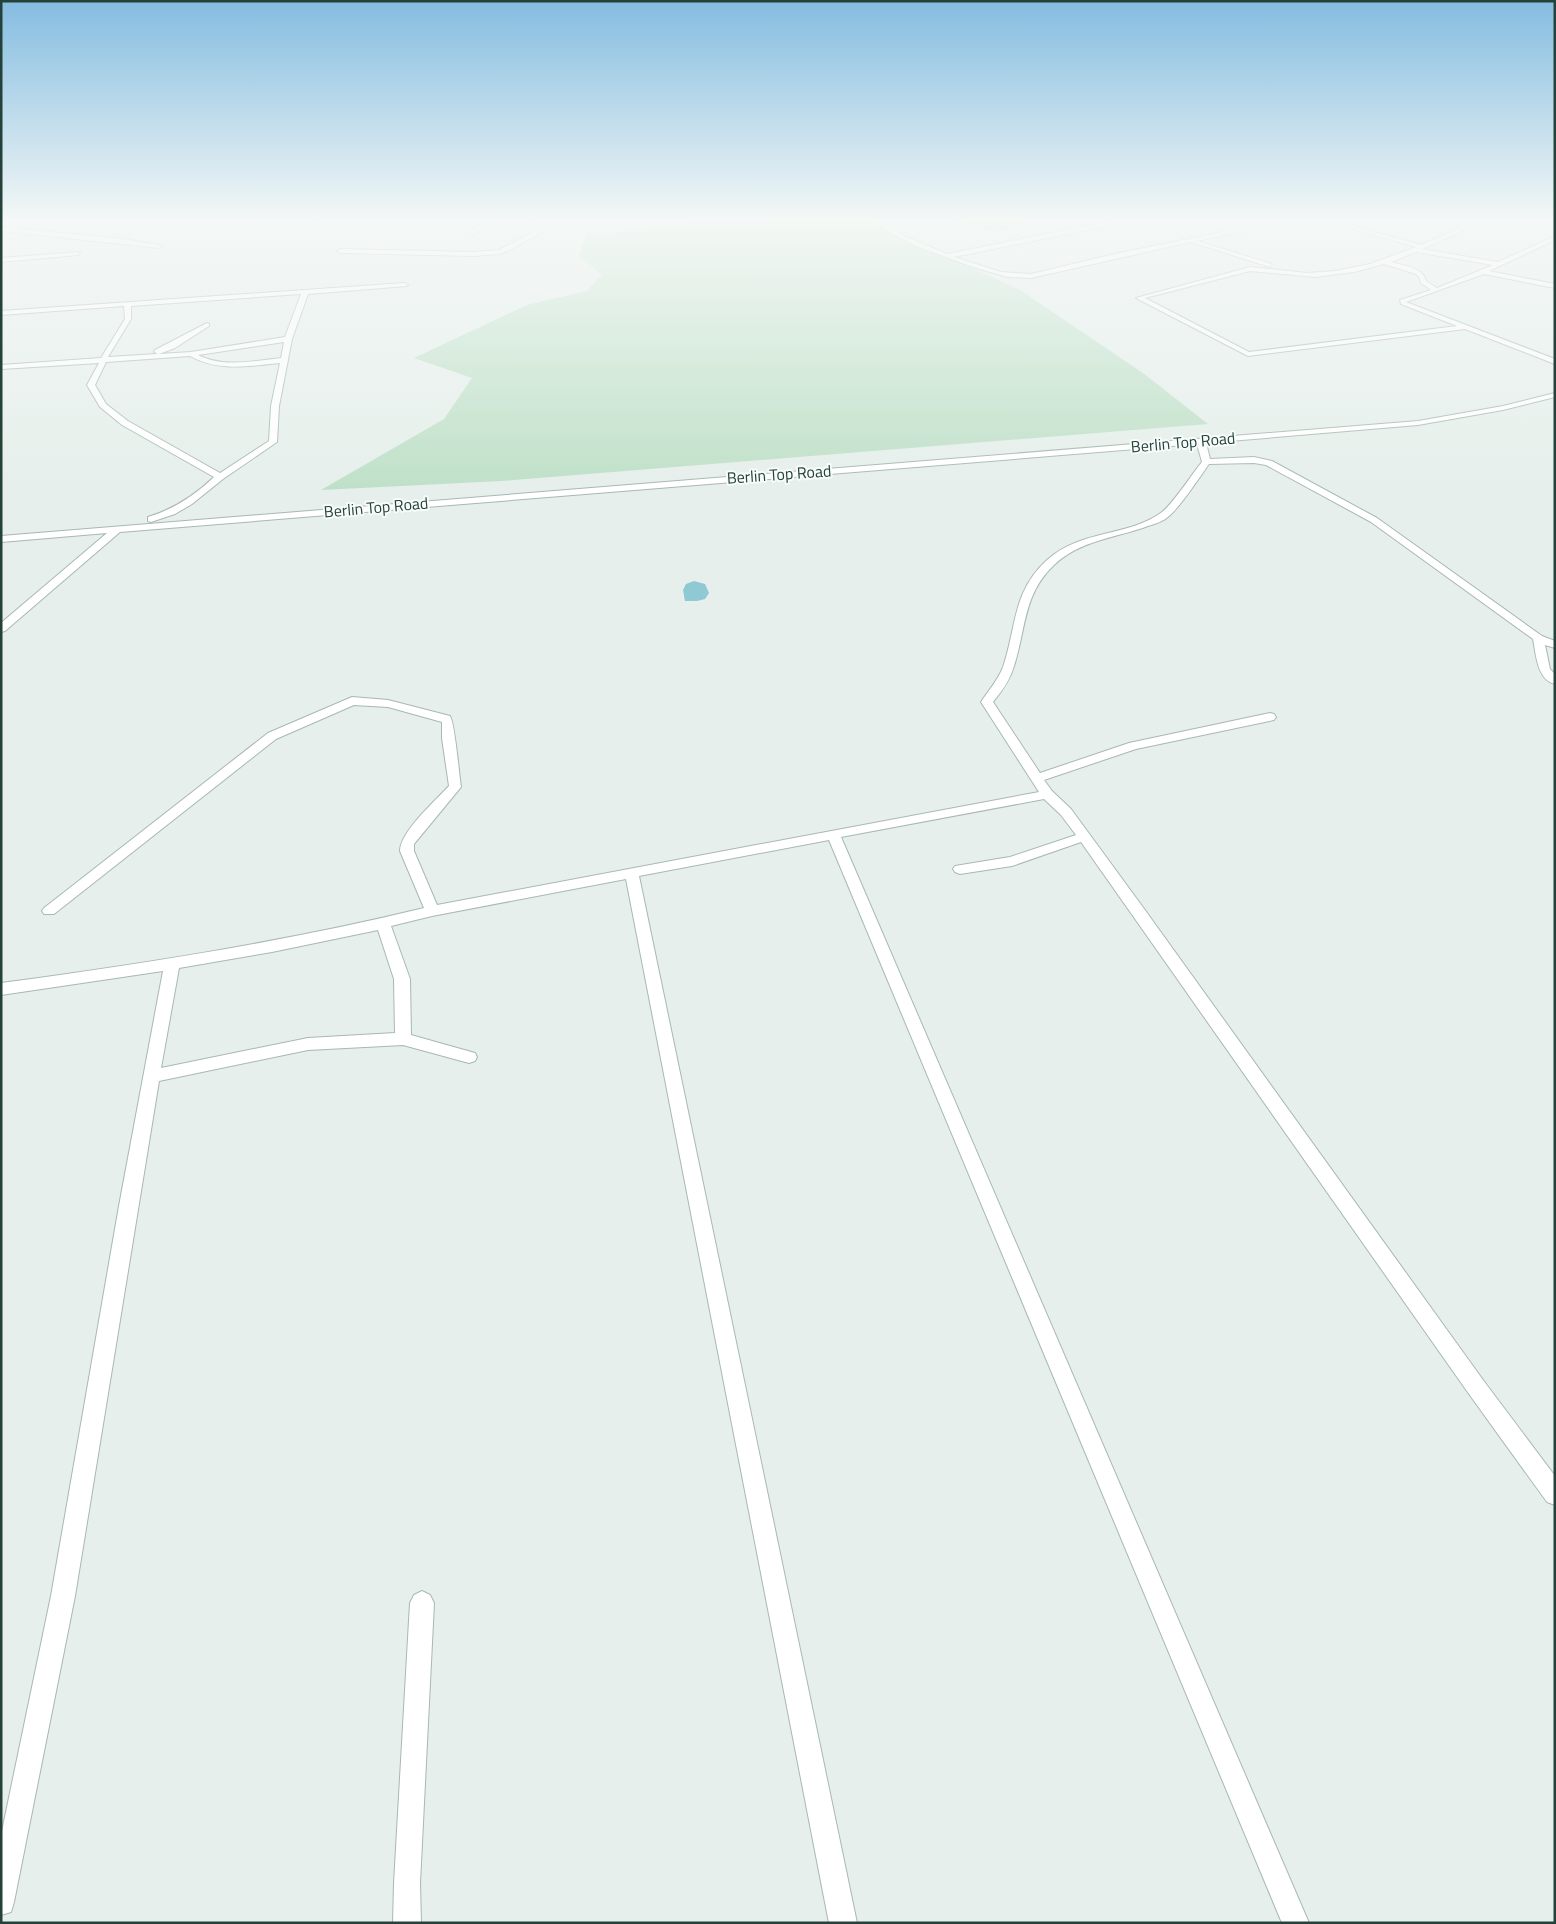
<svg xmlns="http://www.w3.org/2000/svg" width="1556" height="1924" font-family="'Titillium Web',sans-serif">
  <rect width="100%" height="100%" fill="#e6efeb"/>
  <!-- green -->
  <g fill="#bfe0c8">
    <polygon points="687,219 864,219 1020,290 1143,373 1208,424 501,481 321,490 444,419 472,378 414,358 527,305 587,291 602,275 579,256 587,234 647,230 684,223"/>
    <polygon points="946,219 1036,219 999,232"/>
  </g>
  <!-- water -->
  <polygon fill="#8ec9d4" points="694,581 705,584 709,593 705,599 697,601 685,601 683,590 686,584"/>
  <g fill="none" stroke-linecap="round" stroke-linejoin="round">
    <defs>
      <g id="minor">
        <polygon points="209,219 223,221 220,223"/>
        <polygon points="306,219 313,219 326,226 323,228 314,225"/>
        <polygon points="487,219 494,219 473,235 469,235 469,233"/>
        <polygon points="524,219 547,219 547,229 508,251 499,254 474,256 340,253 337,251 340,249 474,252 499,250 541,228 542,222"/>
        <path d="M1121 219 1131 221 954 257 1001 272 1031 274 1119 253 1223 232 1182 219C1199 219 1217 232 1231 231 1255 229 1277 219 1301 219L1197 241 1272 264 1270 267 1191 242 1031 278 1008 277 973 267 916 246 888 231 880 224 885 223 904 236 947 254Z"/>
        <path d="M1317 219H1327L1421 245 1458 229 1460 224 1454 219H1461L1466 224 1463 231 1422 249 1498 262 1555 236V240L1489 271 1555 284V288L1484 274 1406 302 1555 359V364L1465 329 1248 356 1136 298 1250 267 1307 273 1335 271 1370 264 1416 247ZM1416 252 1493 265 1437 288 1426 281C1424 268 1402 265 1391 262ZM1384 264 1416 274 1419 277 1421 283 1431 290 1400 300 1401 304 1457 326 1249 352 1145 298 1250 271 1315 277 1354 272Z"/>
        <polygon points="1,227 123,239 163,246 160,248 1,231"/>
        <polygon points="80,252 78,255 1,262 1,258"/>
        <path d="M405 283 408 285 407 286 308 294 292 339 279 406 277 442 223 479 192 504 175 514 151 522 148 521V517C174 509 194 496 214 477L122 425 100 407 87 385 99 363 1 369V365L101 358 125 319 124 306 1 315V311ZM301 294 285 337 191 352 159 354 175 348 209 326V324L207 323 155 350 154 352 158 354 108 357 131 319V306ZM284 342 281 358C254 361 223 368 198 355ZM190 356C218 372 249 366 280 363L271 406 269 441 220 473 128 421 106 404 95 385 106 362Z"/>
        <path d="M1555 393V397L1503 410 1418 425 1206 443 1210 459 1254 457 1272 461 1377 518 1542 636 1555 641V648L1545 645 1550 669 1555 674V684C1537 680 1536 654 1533 639L1371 522 1266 465 1254 463 1209 464C1199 478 1180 507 1169 516 1164 521 1155 524 1148 526 1116 538 1080 540 1054 565 1023 594 1026 629 1014 666 1010 680 1002 691 993 702L1040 773 1129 743 1270 713 1274 714 1276 717 1274 720 1136 749 1044 780 1052 791 1071 809 1142 906 1483 1380 1555 1476V1505L1547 1502 1469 1394 1081 842 1012 866 960 874 955 872 953 869 955 866 1010 857 1076 835 1061 815 1044 799 841 837 1309 1923H1282L829 840 639 876 857 1923H829L626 879 432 916 391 926 410 979 411 1035 475 1053 477 1057 475 1061 469 1063 403 1045 308 1050 159 1081 75 1596 14 1902 11 1912 1 1915V1836L51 1596 119 1206 163 971 1 995V983C143 964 284 942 424 908L400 851C400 832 435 801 449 786L442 738V722L388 707 354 705 276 739 54 914H44L42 911 44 908 268 733 352 697 388 700 450 716C455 724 459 774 461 787L414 844V851L437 905 1039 792 981 702C989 690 998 680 1003 667 1017 626 1012 592 1047 560 1081 529 1129 537 1162 512 1173 504 1192 474 1202 462L1197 444 120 532 5 631 1 632V623L107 533 1 542V536L1418 421 1503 406ZM378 930 394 979 395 1033 308 1038 161 1068 179 968 272 952Z"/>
        <polygon points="422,1591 430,1595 434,1603 420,1883 421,1923 393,1923 394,1883 410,1603 414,1595"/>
      </g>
    </defs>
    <!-- minor casing -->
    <use href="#minor" stroke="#a8b8b2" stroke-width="2"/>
    <!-- minor -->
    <use href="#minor" fill="#fff" fill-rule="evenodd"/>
  </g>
  <!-- sky -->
  <linearGradient id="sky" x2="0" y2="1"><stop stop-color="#84bce0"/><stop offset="0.45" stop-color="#f4f8f6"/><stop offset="1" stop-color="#f4f8f6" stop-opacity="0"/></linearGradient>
  <rect width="1556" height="489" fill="url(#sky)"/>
  <g text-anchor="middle" stroke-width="4" stroke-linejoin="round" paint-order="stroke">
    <!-- far-street labels -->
    <g font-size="16" fill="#24423a" stroke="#f7fbf9">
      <text transform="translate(1183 442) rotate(-5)" y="6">Berlin Top Road</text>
      <text transform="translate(779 474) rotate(-4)" y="6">Berlin Top Road</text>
      <text transform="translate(376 507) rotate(-5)" y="6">Berlin Top Road</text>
    </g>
  </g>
  <!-- border -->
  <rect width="1556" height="1924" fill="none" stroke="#24423a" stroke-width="5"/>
</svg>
